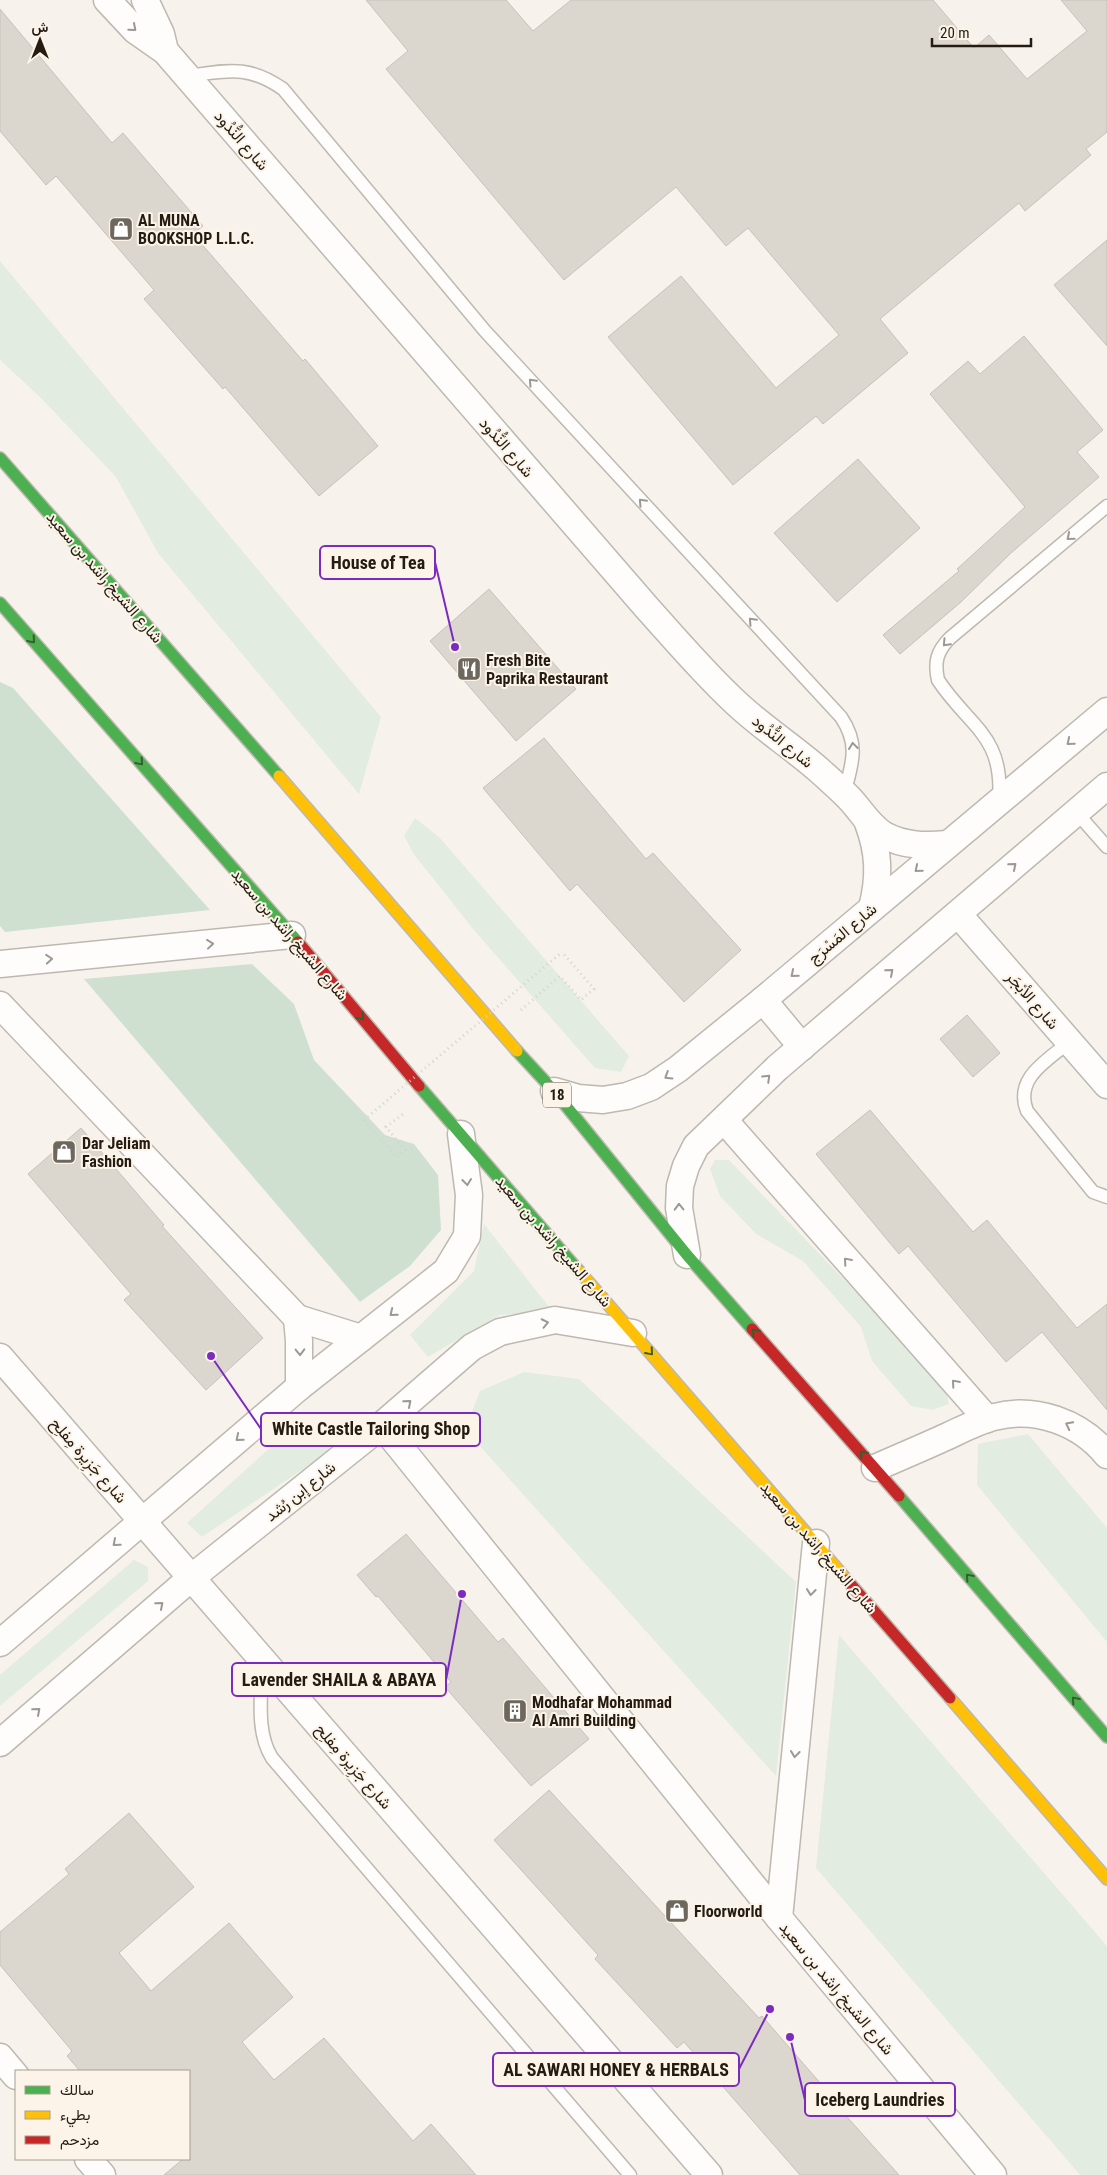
<svg xmlns="http://www.w3.org/2000/svg" width="1107" height="2175" font-family="'Roboto Condensed',Vazirmatn,sans-serif">
  <rect width="100%" height="100%" fill="#f7f3ec"/>
  <!-- green -->
  <g fill="#e3ece1">
    <polygon points="0,261 381,717 359,794 158,553 116,477 40,397 0,360"/>
    <polygon points="415,818 439,837 629,1056 621,1072 595,1068 473,929 413,853 404,836"/>
    <polygon points="715,1160 729,1160 944,1383 949,1404 932,1410 911,1406 872,1361 861,1327 803,1261 756,1234 720,1196 710,1169"/>
    <polygon points="484,1224 553,1312 500,1315 428,1357 410,1335 474,1271"/>
    <polygon points="524,1372 579,1379 796,1582 776,1776 478,1444 471,1414 480,1391"/>
    <polygon points="306,1415 336,1447 202,1537 187,1523"/>
    <polygon points="1028,1434 1107,1528 1107,1642 977,1485 978,1444"/>
    <polygon points="134,1560 148,1567 148,1581 0,1706 0,1675"/>
    <polygon points="839,1635 1107,1946 1107,2175 1080,2175 816,1868"/>
  </g>
  <!-- forest -->
  <g fill="#cfe0d0">
    <polygon points="0,682 13,688 210,910 5,932 0,926"/>
    <polygon points="252,964 294,1004 314,1060 385,1135 414,1144 438,1175 441,1230 410,1266 360,1302 84,979"/>
  </g>
  <!-- building -->
  <g fill="#dcd7ce" stroke="#c7c1b9">
    <polygon points="366,0 506,0 533,31 571,0 933,0 974,48 989,35 1027,79 1087,31 1061,0 1107,0 1107,132 1086,149 1091,155 1025,211 1019,203 880,319 908,353 823,424 816,416 733,485 608,337 681,276 776,388 839,335 748,228 726,246 676,187 564,280 386,69 408,51"/>
    <polygon points="0,9 112,143 123,133 203,226 193,234 303,361 305,359 378,446 319,496 225,387 223,389 144,299 154,290 56,176 46,185 0,131"/>
    <polygon points="1107,240 1107,346 1054,285"/>
    <polygon points="1024,336 1103,430 1077,452 1099,477 1011,553 961,602 900,654 883,635 959,571 957,569 1025,507 930,394 968,361 980,374"/>
    <polygon points="858,459 920,528 837,602 774,533"/>
    <polygon points="489,589 576,689 516,741 430,641"/>
    <polygon points="544,738 646,859 653,853 741,950 684,1002 577,884 570,891 483,788"/>
    <polygon points="967,1015 1000,1053 973,1077 940,1039"/>
    <polygon points="870,1110 973,1232 987,1220 1077,1328 1107,1304 1107,1410 1042,1332 1006,1362 908,1246 899,1254 816,1154"/>
    <polygon points="81,1128 164,1225 162,1226 263,1338 206,1390 124,1300 131,1294 28,1174"/>
    <polygon points="406,1534 498,1642 503,1638 589,1739 531,1786 445,1687 451,1682 378,1596 376,1597 357,1575"/>
    <polygon points="549,1790 759,2018 762,2016 842,2108 840,2109 899,2175 800,2175 684,2042 677,2048 595,1959 598,1955 494,1840"/>
    <polygon points="129,1813 194,1887 119,1953 151,1991 229,1923 293,1997 242,2042 274,2080 324,2038 413,2141 431,2124 476,2175 164,2175 183,2159 189,2159 189,2071 80,2071 67,2056 72,2051 0,1965 0,1932 69,1874 65,1869"/>
  </g>
  <g fill="none" stroke-linecap="round" stroke-linejoin="round">
    <defs>
      <g id="lane">
        <path d="M187 76C227 71 247 64 283 89L485 331 841 717C860 745 852 764 844 794"/>
        <path d="M999 800C1004 735 969 727 938 680 934 662 937 651 950 638L1107 506"/>
        <polyline points="1076,812 1107,847"/>
        <path d="M1069 1042C1047 1061 1014 1078 1027 1111L1093 1192 1107 1197"/>
        <path d="M262 1662C262 1693 255 1731 272 1758L630 2175"/>
      </g>
      <g id="street">
        <path d="M107 0 135 30 165 51 648 609C676 640 703 672 734 701 761 727 793 747 820 771 829 779 839 788 848 797 861 810 868 825 884 835 904 846 926 846 947 844"/>
        <polyline points="145,0 161,34 165,51"/>
        <path d="M868 823C879 852 880 877 872 908"/>
        <polyline points="958,914 1107,1085"/>
        <polyline points="0,964 292,935"/>
        <polyline points="763,1000 802,1047"/>
        <polyline points="0,1005 297,1318 361,1338"/>
        <polyline points="554,1091 578,1098 603,1100 627,1096 651,1087 678,1069 763,1000 1107,711"/>
        <polyline points="724,1120 987,1419"/>
        <polyline points="687,1255 679,1208 680,1186 686,1166 696,1146 777,1068 1107,786"/>
        <polyline points="297,1318 299,1341 299,1387"/>
        <polyline points="0,1357 709,2175"/>
        <polyline points="382,1425 779,1918 993,2175"/>
        <path d="M875 1468C900 1457 924 1447 948 1436 963 1429 978 1421 994 1417 1035 1406 1080 1422 1107 1455"/>
        <polyline points="0,1643 299,1387 446,1271 467,1236 469,1195 461,1134"/>
        <polyline points="0,1743 191,1578 382,1425 472,1347 500,1332 555,1320 633,1333"/>
        <polyline points="779,1918 816,1543"/>
        <polyline points="0,2057 16,2076"/>
        <polyline points="88,2159 102,2175"/>
      </g>
      <g id="fast">
        <polyline points="0,458 279,776"/>
        <polyline points="0,603 298,942"/>
        <polyline points="517,1051 554,1091 687,1255 752,1329"/>
        <polyline points="419,1086 579,1271"/>
        <polyline points="899,1496 1107,1737"/>
      </g>
      <g id="slow">
        <polyline points="279,776 517,1051"/>
        <polyline points="579,1271 847,1580"/>
        <polyline points="950,1698 1107,1879"/>
      </g>
      <g id="jam">
        <polyline points="298,942 419,1086"/>
        <polyline points="752,1329 899,1496"/>
        <polyline points="847,1580 950,1698"/>
      </g>
    </defs>
    <!-- lane casing -->
    <use href="#lane" stroke="#bdb8b0" stroke-width="15"/>
    <!-- street casing -->
    <use href="#street" stroke="#bdb8b0" stroke-width="29"/>
    <!-- fast casing -->
    <use href="#fast" stroke="#bdb8b0" stroke-width="14"/>
    <!-- slow casing -->
    <use href="#slow" stroke="#bdb8b0" stroke-width="14"/>
    <!-- jam casing -->
    <use href="#jam" stroke="#bdb8b0" stroke-width="14"/>
    <!-- path -->
    <g stroke="#d4d3d0" stroke-width="3" stroke-dasharray="1 4" stroke-linecap="butt">
      <polyline points="521,1010 560,976 581,1000 594,989 562,952"/>
      <polyline points="364,1120 396,1157 405,1150 386,1127 403,1114"/>
    </g>
    <!-- lane -->
    <use href="#lane" stroke="#fefdfc" stroke-width="12"/>
    <!-- street -->
    <use href="#street" stroke="#fefdfc" stroke-width="26"/>
    <!-- fast -->
    <use href="#fast" stroke="#4caf50" stroke-width="11"/>
    <!-- slow -->
    <use href="#slow" stroke="#ffc107" stroke-width="11"/>
    <!-- jam -->
    <use href="#jam" stroke="#c62828" stroke-width="11"/>
    <!-- path-bridge -->
    <polyline stroke="#d4d3d0" stroke-width="3" stroke-dasharray="1 4" stroke-linecap="butt" points="364,1120 562,952"/>
  </g>
  <!-- one-way arrows -->
  <defs><path id="oneway-chevron" d="M-2-3.5L2.5 0L-2 3.5" fill="none" stroke-width="1.6" stroke-linecap="round" stroke-linejoin="round" transform="scale(1.25)"/></defs>
  <g stroke="#9c9893">
    <use href="#oneway-chevron" transform="translate(133 28) rotate(41)"/>
    <use href="#oneway-chevron" transform="translate(532 382) rotate(-133)"/>
    <use href="#oneway-chevron" transform="translate(642 502) rotate(-133)"/>
    <use href="#oneway-chevron" transform="translate(1070 537) rotate(140)"/>
    <use href="#oneway-chevron" transform="translate(752 621) rotate(-133)"/>
    <use href="#oneway-chevron" transform="translate(946 643) rotate(133)"/>
    <use href="#oneway-chevron" transform="translate(1070 742) rotate(140)"/>
    <use href="#oneway-chevron" transform="translate(853 746) rotate(-97)"/>
    <use href="#oneway-chevron" transform="translate(1013 866) rotate(-41)"/>
    <use href="#oneway-chevron" transform="translate(918 869) rotate(140)"/>
    <use href="#oneway-chevron" transform="translate(210 944) rotate(-6)"/>
    <use href="#oneway-chevron" transform="translate(49 959) rotate(-5)"/>
    <use href="#oneway-chevron" transform="translate(890 972) rotate(-41)"/>
    <use href="#oneway-chevron" transform="translate(794 974) rotate(140)"/>
    <use href="#oneway-chevron" transform="translate(668 1076) rotate(148)"/>
    <use href="#oneway-chevron" transform="translate(767 1078) rotate(-44)"/>
    <use href="#oneway-chevron" transform="translate(467 1182) rotate(83)"/>
    <use href="#oneway-chevron" transform="translate(679 1207) rotate(-91)"/>
    <use href="#oneway-chevron" transform="translate(847 1261) rotate(-131)"/>
    <use href="#oneway-chevron" transform="translate(393 1313) rotate(141)"/>
    <use href="#oneway-chevron" transform="translate(545 1323) rotate(-12)"/>
    <use href="#oneway-chevron" transform="translate(300 1352) rotate(89)"/>
    <use href="#oneway-chevron" transform="translate(955 1383) rotate(-131)"/>
    <use href="#oneway-chevron" transform="translate(408 1403) rotate(-41)"/>
    <use href="#oneway-chevron" transform="translate(1069 1425) rotate(-153)"/>
    <use href="#oneway-chevron" transform="translate(239 1438) rotate(140)"/>
    <use href="#oneway-chevron" transform="translate(116 1543) rotate(139)"/>
    <use href="#oneway-chevron" transform="translate(811 1592) rotate(96)"/>
    <use href="#oneway-chevron" transform="translate(160 1605) rotate(-41)"/>
    <use href="#oneway-chevron" transform="translate(37 1711) rotate(-41)"/>
    <use href="#oneway-chevron" transform="translate(795 1754) rotate(96)"/>
  </g>
  <g stroke="#365e2e">
    <use href="#oneway-chevron" transform="translate(32 640) rotate(49)"/>
    <use href="#oneway-chevron" transform="translate(140 762) rotate(49)"/>
    <use href="#oneway-chevron" transform="translate(361 1017) rotate(50)"/>
    <use href="#oneway-chevron" transform="translate(755 1332) rotate(-131)"/>
    <use href="#oneway-chevron" transform="translate(650 1352) rotate(49)"/>
    <use href="#oneway-chevron" transform="translate(863 1454) rotate(-131)"/>
    <use href="#oneway-chevron" transform="translate(969 1577) rotate(-131)"/>
    <use href="#oneway-chevron" transform="translate(1075 1700) rotate(-131)"/>
  </g>
  <!-- icons -->
  <defs>
    <symbol id="shop-square" viewBox="-11 -11 22 22"><rect x="-9" y="-9" width="18" height="18" rx="4" fill="#6e675e" stroke="#fcf4e8"/><path d="M-5-2.5h2.3a2.7 3.5 0 0 1 5.4 0H5L5.5 6h-11ZM-1.5-2.5h3a1.5 2.3 0 0 0-3 0Z" fill="#fff"/></symbol>
    <symbol id="restaurant-square" viewBox="-11 -11 22 22"><rect x="-9" y="-9" width="18" height="18" rx="4" fill="#6e675e" stroke="#fcf4e8"/><path d="M-5-6h1v4h1v-4h1v4h1v-4h1v5L-1.5 .5V6h-2V.5L-5-1ZM5-6V6H3V1.5H1.5Q1.5-4 5-6Z" fill="#fff"/></symbol>
    <symbol id="building-square" viewBox="-11 -11 22 22"><rect x="-9" y="-9" width="18" height="18" rx="4" fill="#6e675e" stroke="#fcf4e8"/><path d="M-4-6H4V6H1V3H-1V6H-4ZM-2.5-4.3h1.7v1.8h-1.7ZM.8-4.3h1.7v1.8H.8ZM-2.5-1h1.7V.8h-1.7ZM.8-1h1.7V.8H.8Z" fill="#fff"/></symbol>
  </defs>
  <g fill-rule="evenodd">
    <use href="#shop-square" x="107" y="215" width="28" height="28"/>
    <use href="#restaurant-square" x="455" y="655" width="28" height="28"/>
    <use href="#shop-square" x="50" y="1138" width="28" height="28"/>
    <use href="#building-square" x="501" y="1697" width="28" height="28"/>
    <use href="#shop-square" x="663" y="1897" width="28" height="28"/>
  </g>
  <g text-anchor="middle" stroke-width="4" stroke-linejoin="round" paint-order="stroke">
    <!-- shield labels -->
    <rect fill="#fcf4e8" stroke="#655d52" stroke-width="1" x="543" y="1082.5" width="28" height="25" rx="4"/>
    <g font-size="15" font-weight="bold" fill="#241c12">
      <text x="557" y="1100">18</text>
    </g>
    <!-- street labels -->
    <g font-size="16" fill="#241c12" stroke="#fcf4e8">
      <text transform="translate(242 140) rotate(49)" y="6">شارع النُّدُود</text>
      <text transform="translate(507 447) rotate(49)" y="6">شارع النُّدُود</text>
      <text transform="translate(105 577) rotate(49)" y="6">شارع الشيخ راشد بن سعيد</text>
      <text transform="translate(783 741) rotate(39)" y="6">شارع النُّدُود</text>
      <text transform="translate(842 933) rotate(-40)" y="6">شارع المَسْرَج</text>
      <text transform="translate(290 934) rotate(49)" y="6">شارع الشيخ راشد بن سعيد</text>
      <text transform="translate(1033 1000) rotate(49)" y="6">شارع الأبْجَر</text>
      <text transform="translate(554 1241) rotate(49)" y="6">شارع الشيخ راشد بن سعيد</text>
      <text transform="translate(89 1460) rotate(49)" y="6">شارع جَزِيرة مِفلِح</text>
      <text transform="translate(300 1491) rotate(-39)" y="6">شارع إبن رُشد</text>
      <text transform="translate(819 1547) rotate(49)" y="6">شارع الشيخ راشد بن سعيد</text>
      <text transform="translate(354 1766) rotate(49)" y="6">شارع جَزِيرة مِفلِح</text>
      <text transform="translate(837 1988) rotate(50)" y="6">شارع الشيخ راشد بن سعيد</text>
    </g>
    <!-- poi labels -->
    <g font-size="16" font-weight="bold" fill="#241c12" stroke="#fcf4e8" text-anchor="start">
      <text x="138" y="226">AL MUNA<tspan x="138" dy="18">BOOKSHOP L.L.C.</tspan></text>
      <text x="486" y="666">Fresh Bite<tspan x="486" dy="18">Paprika Restaurant</tspan></text>
      <text x="82" y="1149">Dar Jeliam<tspan x="82" dy="18">Fashion</tspan></text>
      <text x="532" y="1708">Modhafar Mohammad<tspan x="532" dy="18">Al Amri Building</tspan></text>
      <text x="694" y="1917">Floorworld</text>
    </g>
  </g>
  <!-- callouts -->
  <path fill="none" stroke="#7b2cbf" stroke-width="2" d="M455 647L435 562M211 1356L261 1429M462 1594L446 1680M770 2009L739 2069M790 2037L805 2100"/>
  <g fill="#7b2cbf" stroke="#fcf4e8" stroke-width="2">
    <circle cx="455" cy="647" r="5"/>
    <circle cx="211" cy="1356" r="5"/>
    <circle cx="462" cy="1594" r="5"/>
    <circle cx="770" cy="2009" r="5"/>
    <circle cx="790" cy="2037" r="5"/>
  </g>
  <g fill="#fcf4e8" stroke="#7b2cbf" stroke-width="2">
    <rect x="320" y="546" width="115" height="33" rx="5"/>
    <rect x="261" y="1413" width="219" height="33" rx="5"/>
    <rect x="232" y="1663" width="214" height="33" rx="5"/>
    <rect x="493" y="2053" width="246" height="33" rx="5"/>
    <rect x="805" y="2083" width="150" height="33" rx="5"/>
  </g>
  <g font-size="18" text-anchor="middle" font-weight="bold" fill="#241c12">
    <text x="378" y="569">House of Tea</text>
    <text x="371" y="1435">White Castle Tailoring Shop</text>
    <text x="339" y="1686">Lavender SHAILA &amp; ABAYA</text>
    <text x="616" y="2076">AL SAWARI HONEY &amp; HERBALS</text>
    <text x="880" y="2106">Iceberg Laundries</text>
  </g>
  <!-- legend -->
  <rect x="15" y="2070" width="175" height="90" fill="#fcf4e8" stroke="#a69e92"/>
  <rect x="25" y="2086" width="25" height="8" fill="#4caf50" stroke="#a69e92"/>
  <text x="60" y="2095" font-size="15" fill="#241c12">سالك</text>
  <rect x="25" y="2111" width="25" height="8" fill="#ffc107" stroke="#a69e92"/>
  <text x="60" y="2120" font-size="15" fill="#241c12">بطيء</text>
  <rect x="25" y="2136" width="25" height="8" fill="#c62828" stroke="#a69e92"/>
  <text x="60" y="2145" font-size="15" fill="#241c12">مزدحم</text>
  <!-- north arrow -->
  <g transform="translate(40 40)" stroke="#fcf4e8" stroke-width="4" paint-order="stroke">
  <path d="M0-4L9 19L0 12L-9 19Z" fill="#241c12"/>
  <text y="-8" font-size="14" font-weight="bold" text-anchor="middle" fill="#241c12">ش</text>
  </g>
  <!-- scale -->
  <path d="M932 38v8h99v-8" fill="none" stroke="#241c12" stroke-width="2.5"/>
  <text x="940" y="38" font-size="15" fill="#241c12" stroke="#fcf4e8" stroke-width="4" paint-order="stroke">20 m</text>
</svg>
